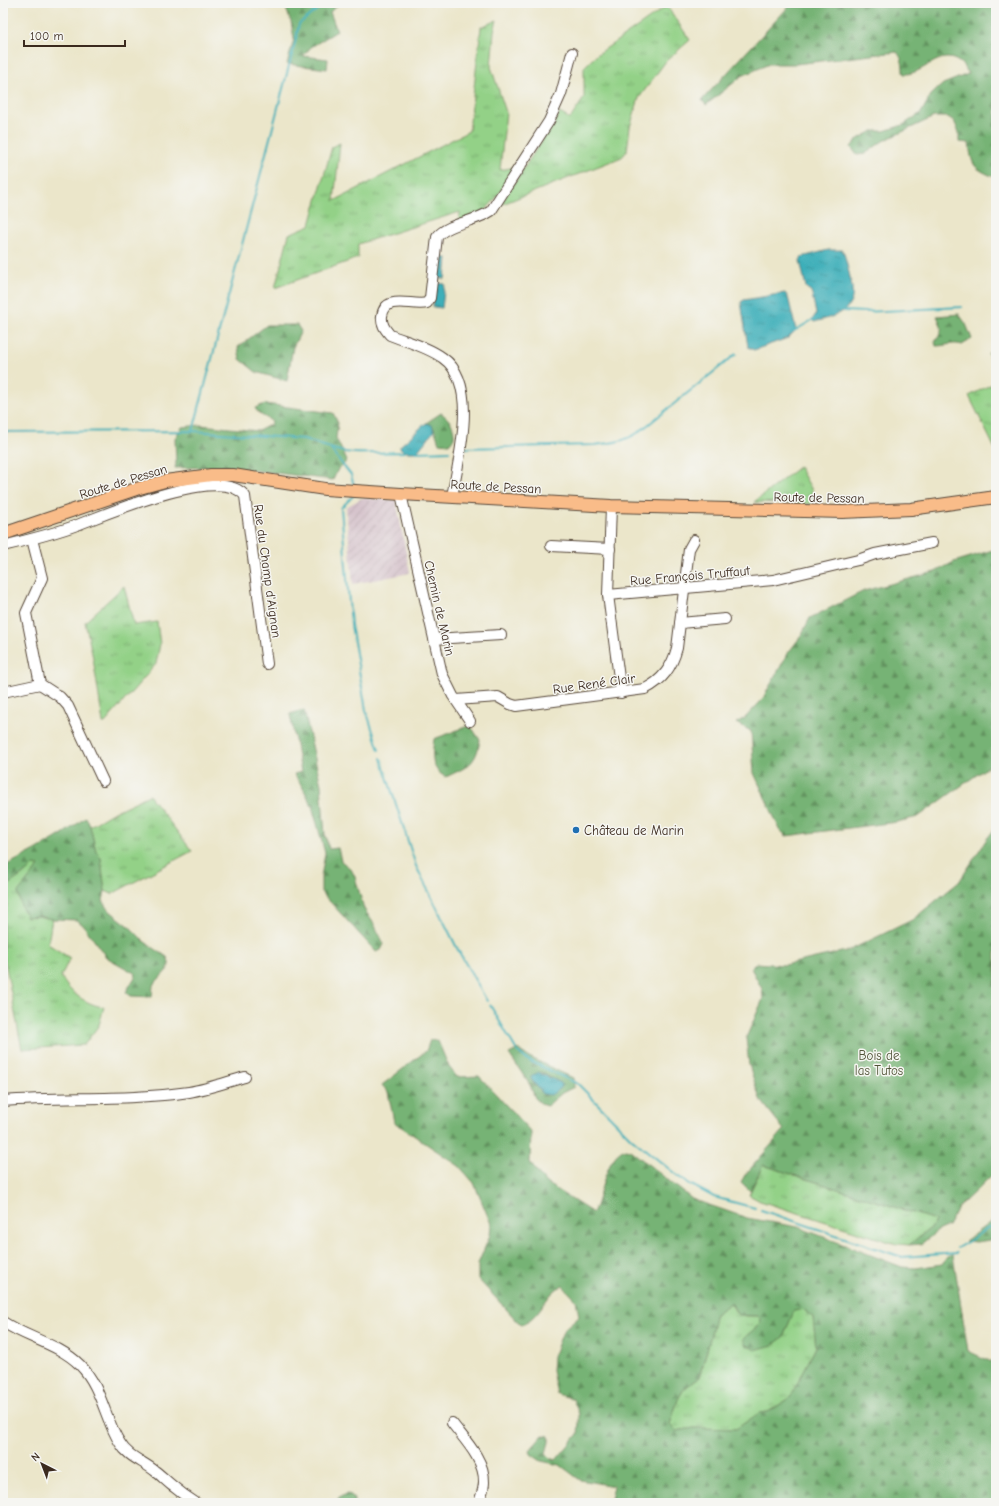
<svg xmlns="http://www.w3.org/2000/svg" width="999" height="1506" font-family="'Comic Neue',sans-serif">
  <defs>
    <pattern id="industrial-furrows" width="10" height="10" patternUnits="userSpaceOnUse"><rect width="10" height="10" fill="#d2bdc7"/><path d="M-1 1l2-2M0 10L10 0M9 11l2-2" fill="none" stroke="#ac9aa1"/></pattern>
    <pattern id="grass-tufts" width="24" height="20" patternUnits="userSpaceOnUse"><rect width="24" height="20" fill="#93d187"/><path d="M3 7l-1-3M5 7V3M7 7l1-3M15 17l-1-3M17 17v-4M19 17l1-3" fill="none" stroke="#79aa6e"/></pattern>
    <pattern id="forest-firs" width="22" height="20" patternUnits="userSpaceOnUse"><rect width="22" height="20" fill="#76b374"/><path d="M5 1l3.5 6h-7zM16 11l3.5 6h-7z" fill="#62925f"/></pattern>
    <pattern id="water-ripples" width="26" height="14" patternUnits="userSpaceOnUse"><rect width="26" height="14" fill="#3eafb9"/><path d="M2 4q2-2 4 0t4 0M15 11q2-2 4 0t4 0" fill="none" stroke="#358f96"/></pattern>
  </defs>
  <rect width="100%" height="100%" fill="#f6f6f2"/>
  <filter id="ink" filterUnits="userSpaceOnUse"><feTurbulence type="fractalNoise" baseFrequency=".025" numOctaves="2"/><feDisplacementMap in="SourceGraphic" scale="8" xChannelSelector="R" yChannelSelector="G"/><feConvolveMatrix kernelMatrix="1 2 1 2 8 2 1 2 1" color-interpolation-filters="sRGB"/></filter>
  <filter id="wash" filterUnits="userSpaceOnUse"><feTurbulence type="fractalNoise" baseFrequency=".012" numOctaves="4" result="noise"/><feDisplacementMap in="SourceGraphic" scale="16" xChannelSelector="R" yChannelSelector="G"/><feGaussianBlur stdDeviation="0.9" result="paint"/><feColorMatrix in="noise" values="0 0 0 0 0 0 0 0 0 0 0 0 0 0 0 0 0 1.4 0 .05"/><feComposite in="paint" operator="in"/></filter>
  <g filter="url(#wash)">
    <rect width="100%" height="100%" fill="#ebe6ca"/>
    <!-- industrial -->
    <polygon fill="url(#industrial-furrows)" points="362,498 396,500 410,573 353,584 346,507"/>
    <!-- grass -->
    <g fill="url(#grass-tufts)" stroke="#677e52">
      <polygon points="667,6 690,40 666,61 639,98 630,127 627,151 622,157 500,205 560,113 570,119 584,98 584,67 598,54"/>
      <polygon points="497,20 494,31 491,67 506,112 500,170 516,167 496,198 484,212 459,221 460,212 358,244 358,258 275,288 289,234 310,225 332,147 340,143 334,201 469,131 481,27"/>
      <polygon points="996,352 996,380 988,353"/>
      <polygon points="996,382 996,451 969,396"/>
      <polygon points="799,467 812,490 813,504 754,502"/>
      <polygon points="124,586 134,625 157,622 160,644 156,664 105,723 103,723 93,658 85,622"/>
      <polygon points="149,795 192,851 112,894 105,891 102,869 101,858 96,851 90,826 114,812"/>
      <path d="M34 865 39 866 30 879 27 916H38L52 919 48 944 70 958 61 976C68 992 87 1005 104 1007L99 1025 84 1045 22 1049 3 952V888L21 876Z"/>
      <polygon points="763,1165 935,1220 933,1226 909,1245 896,1244 760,1201 749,1195"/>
      <polygon points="731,1303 736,1313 746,1316 758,1316 761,1319 760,1324 743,1339 773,1345 783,1337 794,1311 803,1309 813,1317 816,1347 790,1398 768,1412 759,1413 736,1429 694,1428 676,1431 670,1424 678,1399 684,1389 699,1377 708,1347 716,1313"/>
    </g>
    <!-- forest -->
    <g fill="url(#forest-firs)" stroke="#586e49" fill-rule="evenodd">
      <polygon points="284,3 297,3 299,7 305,11 315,3 340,3 330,12 337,31 311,47 303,56 328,59 327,69 287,64 294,39 291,22"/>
      <path d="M792 3H996V178C974 168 972 168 969 143L959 142V132L954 121 948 117H934L883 141 865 154 857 155 851 147 858 139 873 131H884L903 125 921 113 931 95 943 84 968 74C966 68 964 66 959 62 939 48 924 75 904 74L903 72C903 64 902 58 897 52L796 64H769L742 76 706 105 702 100Z"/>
      <path d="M959 314 966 324 972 339 962 345C953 342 946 346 936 346L935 342C943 330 943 329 937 316Z"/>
      <polygon points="267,325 297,325 301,331 293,347 287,381 256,372 240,359 238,347"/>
      <path d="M265 404 333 413 338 423 336 438 347 461 338 469 333 480 228 467 175 468 176 464 175 438 182 427 201 425 258 431 270 425 272 422C266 416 260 417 255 408Z"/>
      <path d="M441 413C450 419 455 427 454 438L449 444 439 443 434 428 426 423Z"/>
      <polygon points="996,549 996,761 918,817 897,822 786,836 780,830 754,773 751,731 736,723 745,718 762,700 788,653 801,636 810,618 864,591 935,572 954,562"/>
      <polygon points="304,710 321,785 325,835 329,849 338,848 341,861 351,869 355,877 364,909 374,924 384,944 381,950 376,952 321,892 321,877 325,853 312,806 302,786 294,774 301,772 290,714"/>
      <path d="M468 726 472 728 480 740C476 765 467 767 446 777 430 770 432 754 434 739Z"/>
      <path d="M86 817 90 826 96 851 101 858 102 869 105 891 103 901 110 911 129 926 145 942 167 957 169 962V968L153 985 152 997 131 996 126 992 135 977 136 974 106 957 83 925 77 920 52 919 38 916 27 917 21 906 18 892 39 866 34 865 21 876 3 888V867C32 852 60 838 86 817Z"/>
      <polygon points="996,827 996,1171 958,1208 948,1226 939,1230 921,1244 909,1245 933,1226 935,1220 763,1165 750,1191 741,1182 745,1175 784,1130 760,1099 749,1065 746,1038 763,999 762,989 751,968 756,963 785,965 850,950 912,920 959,882 986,840"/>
      <path d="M430 1040 438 1041 449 1067 457 1077 479 1076 531 1132 530 1163 546 1183 593 1213C602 1195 605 1157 625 1149L630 1150 692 1199 747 1218 798 1227 902 1267 916 1268 942 1264 947 1257 953 1255 968 1351 996 1364V1503H756C749 1499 741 1500 735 1503H610L614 1486 580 1480 560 1465 541 1461 531 1454 530 1450 543 1435 549 1436V1442L546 1453 551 1458 556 1460 578 1434 579 1422V1414L573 1399 557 1394 552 1371 553 1357 564 1329 579 1316 576 1300 563 1286C550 1289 542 1310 532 1318 529 1321 524 1323 521 1325L478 1279V1264L490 1235 491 1224 474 1183 459 1166 394 1122 388 1092 382 1085 426 1051ZM731 1303 738 1315 758 1316 761 1319 760 1324 743 1339 745 1344 755 1350 773 1345 783 1337 794 1311 803 1309 813 1317 816 1347 790 1398 768 1412 759 1413 736 1429 694 1428 676 1431 670 1424 678 1399 684 1389 699 1377 708 1347 716 1313Z"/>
      <path d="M519 1049 527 1056 573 1078 574 1087 562 1093 547 1106 543 1105 535 1098 530 1085 509 1054ZM541 1072 561 1083 562 1085 546 1095 543 1094 531 1079Z"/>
      <polygon points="996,1218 996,1239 977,1242 965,1241"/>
      <polygon points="347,1494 351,1495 354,1499 354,1503 336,1503 340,1497"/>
    </g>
    <!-- water -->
    <g fill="url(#water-ripples)" stroke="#3c6c6c">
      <path d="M828 250H842L844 253C854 295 865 310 814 322L812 320 816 314 812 294 806 287 800 261 802 257Z"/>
      <polygon points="438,257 447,258 445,279 436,278"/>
      <polygon points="435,283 445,284 442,308 433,307"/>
      <polygon points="785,293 788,297 796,330 788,338 754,350 748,347 741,302 744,300"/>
      <path d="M426 423 432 425 434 431 417 452C411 452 404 453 400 448V446Z"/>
      <polygon points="538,1072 561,1083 562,1085 561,1088 551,1095 543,1094 531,1079 531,1077"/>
    </g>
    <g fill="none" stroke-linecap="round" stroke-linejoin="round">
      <!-- stream -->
      <g stroke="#3eafb9" stroke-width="2">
        <polyline points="844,311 864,312 962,307"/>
        <polyline points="794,331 814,319"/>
        <polyline points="193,431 296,39 299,24 326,3"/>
        <path d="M3 432 193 431 304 439C318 443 331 450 345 452 362 455 388 452 405 452"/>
        <path d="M465 448 594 445C612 443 624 442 639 432L736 354"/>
        <polyline points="331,450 351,475 354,486"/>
        <polyline points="416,452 449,451"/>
        <polyline points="353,496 341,508 351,625 366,710 379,750"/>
        <polyline points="381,758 416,866 458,950 487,1001"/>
        <polyline points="490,1005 517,1051 526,1059 578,1084 631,1138 684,1181 714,1197 755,1208"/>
        <polyline points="761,1210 902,1257 957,1253"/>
        <polyline points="957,1248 969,1241 996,1222"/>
      </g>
    </g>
  </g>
  <g filter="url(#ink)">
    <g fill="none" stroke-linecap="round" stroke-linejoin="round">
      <defs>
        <g id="minor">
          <polyline points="401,494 442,674 453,696 470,721"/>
          <path d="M452 497C458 461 480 384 443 358 428 347 408 342 390 335 385 329 381 324 382 316 385 293 413 307 427 303L430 298 437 237C448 223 475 222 491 211L549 121 561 94 572 53"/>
          <polyline points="611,506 608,595 621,693"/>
          <polyline points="32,539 42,578 26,613 40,684 60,697 68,706 103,781"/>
          <path d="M3 546C28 540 53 534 77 525 107 514 221 464 245 496L267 664"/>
          <polyline points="551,546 610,549"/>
          <polyline points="608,595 773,580 858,560 875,554 932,543"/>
          <polyline points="680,623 725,619"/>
          <polyline points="434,639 501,635"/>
          <polyline points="3,692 40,684"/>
          <path d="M456 700 498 697 510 704 516 706 645 689C663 680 672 667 677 648L689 549 694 540"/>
          <path d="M3 1101C65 1096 127 1101 189 1092 208 1089 227 1082 245 1077"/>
          <path d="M3 1322C27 1338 59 1344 80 1365 102 1387 104 1418 120 1443 128 1457 143 1461 155 1471 162 1476 167 1482 174 1487 181 1493 188 1498 196 1503"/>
          <path d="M452 1423C464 1439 485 1460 484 1482 484 1489 481 1496 479 1503"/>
        </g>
        <polyline id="major" points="3,534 136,489 165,481 211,475 233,475 325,489 401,494 611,506 842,512 911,509 996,497"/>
      </defs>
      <!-- minor casing -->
      <use href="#minor" stroke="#554638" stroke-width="12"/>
      <!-- major casing -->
      <use href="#major" stroke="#554638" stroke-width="14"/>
      <!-- minor -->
      <use href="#minor" stroke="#fff" stroke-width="10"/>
      <!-- major -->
      <use href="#major" stroke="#f9bc89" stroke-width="12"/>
    </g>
  </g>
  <!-- markers -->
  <circle fill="#1f6fb2" stroke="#f6f6f2" stroke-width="1.5" cx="576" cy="830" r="4"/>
  <g text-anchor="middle" stroke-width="3" stroke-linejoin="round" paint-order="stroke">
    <!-- street labels -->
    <g font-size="13" fill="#3b2a1e" stroke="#f6f6f2">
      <text transform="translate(123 481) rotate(-17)" y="5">Route de Pessan</text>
      <text transform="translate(496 486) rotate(3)" y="5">Route de Pessan</text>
      <text transform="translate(819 497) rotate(1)" y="5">Route de Pessan</text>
      <text transform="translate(268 571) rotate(82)" y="5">Rue du Champ d'Aignan</text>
      <text transform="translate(690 575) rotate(-5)" y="5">Rue François Truffaut</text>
      <text transform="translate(440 608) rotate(77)" y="5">Chemin de Marin</text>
      <text transform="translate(594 683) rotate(-8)" y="5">Rue René Clair</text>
    </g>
    <!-- poi labels -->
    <g font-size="13" fill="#3b2a1e" stroke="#f6f6f2" text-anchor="start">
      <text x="584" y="835">Château de Marin</text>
    </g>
    <!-- park labels -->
    <g font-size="13" fill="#515438" stroke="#f6f6f2">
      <text x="879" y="1060">Bois de<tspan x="879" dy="15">las Tutos</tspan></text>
    </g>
  </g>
  <!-- margin -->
  <rect width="999" height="1506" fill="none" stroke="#f6f6f2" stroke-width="16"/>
  <!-- north arrow -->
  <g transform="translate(42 1464) rotate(318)" stroke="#f6f6f2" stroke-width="3" paint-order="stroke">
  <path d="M0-3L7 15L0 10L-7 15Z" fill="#3b2a1e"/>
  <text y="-6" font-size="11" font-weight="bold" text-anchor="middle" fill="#3b2a1e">N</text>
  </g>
  <!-- scale -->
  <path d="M24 40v6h101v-6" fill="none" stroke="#3b2a1e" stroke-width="2"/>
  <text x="30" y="40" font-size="12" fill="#3b2a1e" stroke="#f6f6f2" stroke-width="3" paint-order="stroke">100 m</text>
</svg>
